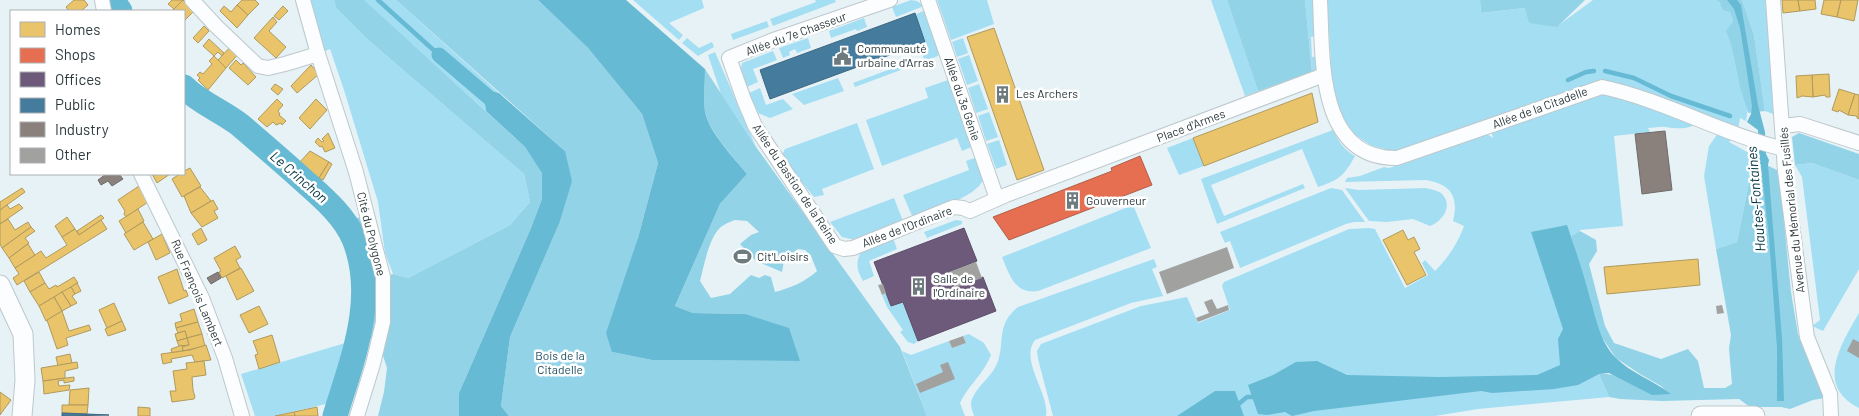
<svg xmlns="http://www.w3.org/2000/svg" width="1859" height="416" font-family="Barlow,sans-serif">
  <rect width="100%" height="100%" fill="#e7f2f6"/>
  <!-- green -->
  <g fill="#a4def3">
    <polygon points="303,0 334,0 336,8 366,38 524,174 530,202 510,225 408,278 393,274 385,253 378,202 344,90 330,49 318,54"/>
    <polygon points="363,0 396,0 499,93 484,89 486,111"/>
    <polygon points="633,0 702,0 704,8 669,23 683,35 679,40"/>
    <polygon points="815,0 835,0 836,2 773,26 770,19 816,2"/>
    <polygon points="911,0 917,1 924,6 896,17 892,7"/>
    <polygon points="937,0 987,0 994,24 951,40"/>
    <polygon points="1211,0 1227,0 1258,91 1312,71 1305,0 1315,0 1317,36 1311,37 1312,57 1318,56 1318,72 1245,96"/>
    <path d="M1327 0H1480L1481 13 1525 8 1556 27 1593 0H1716L1730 12 1733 21 1727 31C1733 47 1734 62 1738 78 1741 93 1750 105 1746 121L1740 118 1738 130 1729 142 1749 153 1753 163 1737 242 1716 249 1704 176 1709 146 1721 129 1701 121C1689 130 1679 129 1665 127 1660 126 1653 128 1648 128L1650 132 1614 136 1623 226 1580 230V231L1571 236 1599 374 1609 397 1478 409 1435 416H1053L1038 359 1037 351 1041 344 1141 306 1187 297 1198 323 1230 310 1222 286 1224 282 1349 229 1369 228 1375 229 1405 288 1428 275 1422 263 1425 260 1435 271C1448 258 1458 243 1464 226L1453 221C1459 197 1451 184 1426 180L1345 182 1347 178 1360 176 1384 167 1389 168 1395 166 1487 134 1493 138 1490 126 1397 152 1372 146 1349 131 1341 117 1332 80Z"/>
    <polygon points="1742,0 1765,0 1771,56 1773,114 1765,111 1754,35"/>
    <polygon points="925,10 940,51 938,56 927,60 924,59 921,51 928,48 915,15"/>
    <polygon points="864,18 867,27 857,31 856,29 831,38 829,31"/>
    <polygon points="767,21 769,27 733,40 731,34"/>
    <polygon points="687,38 699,48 712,42 714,47 698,56 682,43"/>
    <polygon points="808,38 811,48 797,53 795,49 789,52 790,55 783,58 779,48"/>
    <polygon points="963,38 968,53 957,57 952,42"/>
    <polygon points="773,51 777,60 753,69 758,82 747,87 741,68 742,63"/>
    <polygon points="715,52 756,147 721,94 708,55"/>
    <polygon points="969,55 978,81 967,85 958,59"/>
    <polygon points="915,60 914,65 855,87 853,83"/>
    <polygon points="838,78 844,91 804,105 792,94"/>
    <polygon points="951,79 974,146 962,151 957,138 882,166 866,120 928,98 925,88"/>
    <polygon points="979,84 988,109 976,113 968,88"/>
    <polygon points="184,85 189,91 234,116 267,141 338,208 359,237 374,289 359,364 342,416 330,416 334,402 275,416 255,416 241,374 352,341 360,273 353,243 346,230 329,208 257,143 231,123 188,95 184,91"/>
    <polygon points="760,88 766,105 783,99 793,109 770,118 758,113 749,93"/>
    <polygon points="989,112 998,137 986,141 978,116"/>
    <polygon points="857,123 874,169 822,189 824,195 814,197 790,168 782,155 785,149"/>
    <path d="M1333 130C1339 142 1344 150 1355 156 1344 176 1339 180 1318 187L1302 149 1211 185 1224 216 1303 184 1305 188 1217 224 1201 179Z"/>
    <polygon points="1193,138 1204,166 1179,175 1167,148"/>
    <polygon points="999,140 1007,165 996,169 987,144"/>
    <path d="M977 157C979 162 983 169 984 175 985 195 928 212 913 218L903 195 969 170 966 161Z"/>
    <polygon points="1812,163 1859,180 1859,269 1823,331 1812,326 1820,320 1802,177 1795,165"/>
    <polygon points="1331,188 1342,190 1365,222 1354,222 1346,224 1240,268 1230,241 1225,243 1220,232"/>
    <path d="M1345 188 1359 190 1425 188C1430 189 1436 190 1441 193 1454 205 1443 221 1430 226L1413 219 1387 222 1369 221Z"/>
    <polygon points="894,198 903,221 855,240 842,237 830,222"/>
    <path d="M1133 205 1151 248 1038 291C1015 295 1009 274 1002 257Z"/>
    <polygon points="956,220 962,221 962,224 927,238 924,232"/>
    <path d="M893 238 897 249 869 261 874 276 863 281C857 270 855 264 861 252Z"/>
    <path d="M1154 259 1157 267 1152 269 1163 296 1131 303 1035 340C1019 360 1050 394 1046 416H974C972 410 969 403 973 397 979 384 993 376 998 361 1005 340 996 325 1018 307Z"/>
    <polygon points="886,293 891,306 903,302 918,341 914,344 908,342 900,332 903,330 887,307 882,295"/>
    <path d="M1859 313V408C1814 385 1842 343 1859 313Z"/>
    <path d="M969 334 984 343 991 355C983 375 969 384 960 403L965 416H927L902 351 911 355 949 341 952 348 966 343 963 336Z"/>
  </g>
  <!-- forest -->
  <g fill="#92d3e8" fill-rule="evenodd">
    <polygon points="334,0 364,0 525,147 543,173 542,199 531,228 459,393 459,416 378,416 384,392 387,368 378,340 365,337 374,289 360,241 348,221 367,215 383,277 393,274 408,278 510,225 530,202 524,174 366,38 336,8"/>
    <path d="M396 0H538L588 48 642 114 658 163 638 238 612 352 652 360 800 361 745 314 693 313 675 306 720 204 747 174C734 158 709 131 705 112 703 98 705 84 705 69L756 147 900 347 927 416H509L501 406 510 337 559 224 565 151ZM735 220 747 221 759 232 751 235 740 244 756 261 782 272 784 261 798 249 805 250 811 256 817 271C805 282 790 288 775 292L771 277 765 275 759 278 751 275 730 294 711 298 700 281C704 266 708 242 718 230 722 225 729 222 735 220Z"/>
    <polygon points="1227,0 1305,0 1312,72 1258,91"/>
    <polygon points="1480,0 1585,0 1557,27 1529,23 1525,8 1481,13"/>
    <path d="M1716 0H1742L1754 35 1765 111 1748 113C1745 101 1740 90 1738 78 1734 62 1733 46 1726 31L1733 21 1730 12 1723 10 1720 3Z"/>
    <polygon points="1799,133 1859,154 1859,180 1812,163 1795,165 1792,137"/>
    <path d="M1758 161 1777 170 1780 182 1791 292 1798 334 1823 391 1824 398 1813 400 1790 409 1781 407H1750L1739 399 1662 401 1620 399 1609 397 1599 374C1622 372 1644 393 1670 394L1661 386 1640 374 1616 358 1599 333 1571 236 1580 231 1596 240 1597 251 1589 264 1605 326 1614 343 1661 359 1688 349 1698 361 1704 388H1725L1732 384 1729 348 1731 335 1716 249 1737 242 1753 163Z"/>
  </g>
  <!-- water -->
  <g fill="#67bad4">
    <path d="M538 0H626L705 69C705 84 703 98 705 112 709 132 734 158 747 174L720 204 675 306 693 313 745 314 789 328 800 361 652 360 612 352 606 333 638 238 658 163 642 114 588 48Z"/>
    <polygon points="1727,0 1737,0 1741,5 1758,105 1765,132 1766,154 1769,160 1768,165 1782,338 1784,401 1777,401 1777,348 1769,238 1761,166 1756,154 1759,154 1758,130 1747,122 1751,114 1752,106 1744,53 1740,28 1734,9"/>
    <polygon points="483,89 499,93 565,151 572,181 559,224 510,337 501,406 509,416 459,416 459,393 531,228 542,199 542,173 525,147 486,111"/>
    <path d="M1567 225C1575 248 1583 272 1589 295 1596 317 1599 341 1616 358 1631 373 1654 381 1671 394L1652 395 1609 373 1599 374 1578 385 1554 389 1492 393 1481 391 1314 411 1292 416 1285 412 1267 415 1258 414 1248 385 1273 375 1296 362 1317 361 1347 375 1439 377 1537 375 1560 365 1558 339 1563 329 1531 232Z"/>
    <polygon points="1215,391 1235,391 1244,416 1177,416"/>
  </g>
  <!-- homes -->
  <g fill="#e9c46a" stroke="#b09a5c">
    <polygon points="74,0 84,0 88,5 81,11 69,11 66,7"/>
    <polygon points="172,0 183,0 174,9 168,4"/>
    <polygon points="183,0 194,11 184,21 184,11 172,11"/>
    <polygon points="242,0 255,0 259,4 248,15 237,5"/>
    <polygon points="1782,0 1798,0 1800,11 1783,13"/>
    <polygon points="1798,0 1815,0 1816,9 1800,11"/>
    <polygon points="1824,0 1841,0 1837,17 1821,14"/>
    <polygon points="1841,0 1858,0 1854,21 1837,17"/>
    <polygon points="237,5 248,15 237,28 220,11 224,6 231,12"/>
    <polygon points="283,6 288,11 279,20 274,16"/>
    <polygon points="273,17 277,22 269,31 286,47 276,58 254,38"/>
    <polygon points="204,26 209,31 198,43 193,38"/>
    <polygon points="994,28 1044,170 1017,180 967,37"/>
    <polygon points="209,39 224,53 222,56 218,52 214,56 203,46"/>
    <polygon points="232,45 240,52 226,68 218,60"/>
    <polygon points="214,56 226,68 208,90 198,80 200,78 197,75 200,72 203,74 212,64 209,61"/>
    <polygon points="236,60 241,65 243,63 256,77 248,85 229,68"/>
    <polygon points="311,65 319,74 297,93 291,86"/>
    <polygon points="1829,74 1830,97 1826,97 1825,95 1813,97 1812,75"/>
    <polygon points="1812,75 1813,97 1802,96 1797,98 1796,76"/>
    <polygon points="275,84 283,89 278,95 271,89"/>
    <polygon points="1839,89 1855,94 1848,115 1839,110 1838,112 1832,110"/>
    <polygon points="1312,93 1318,122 1204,166 1193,138"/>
    <polygon points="1855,94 1859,95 1859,119 1857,118 1857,116 1848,115"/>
    <polygon points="277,99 283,105 278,111 280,114 279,115 286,121 282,125 281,123 276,125 273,122 267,127 258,119"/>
    <polygon points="316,99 327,110 310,129 299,118"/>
    <polygon points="328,133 335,148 325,152 322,146 320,147 315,142 318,138 322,142 324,141 322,139"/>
    <polygon points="310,151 329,162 316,183 298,164"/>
    <polygon points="329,162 332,164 323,180 319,178"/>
    <polygon points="190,168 201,186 182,197 172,179 180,174 184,174 184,171"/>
    <polygon points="152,174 170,174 157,183"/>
    <polygon points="139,186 148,202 126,217 124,214 125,211 118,200"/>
    <polygon points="200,187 211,201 191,213 184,196"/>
    <polygon points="22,188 25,192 0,210 0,202"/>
    <polygon points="213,200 218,209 214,211 218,218 202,227 191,213"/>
    <polygon points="19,204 23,208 0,224 0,210 7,205 10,209"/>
    <polygon points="138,209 144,221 126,233 119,221"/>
    <polygon points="101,215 104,218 79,235 77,231"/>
    <polygon points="67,217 75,229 62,237 55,226"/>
    <polygon points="8,219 15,230 28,222 31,227 2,248 0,244 0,224"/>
    <polygon points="101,220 107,229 17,285 13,278 19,274 15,268 41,251 46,258 67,245 62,237 75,229 79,235"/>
    <polygon points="143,222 153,239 134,250 124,234"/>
    <polygon points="31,227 35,231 25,238 29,243 9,258 2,248"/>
    <polygon points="201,228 207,240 198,245 192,234"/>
    <polygon points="1403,230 1408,240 1414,237 1420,249 1414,252 1426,275 1407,285 1383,240"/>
    <polygon points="162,234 170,253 156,260 148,242"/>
    <polygon points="28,244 35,255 15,268 9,258"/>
    <polygon points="235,246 241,257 236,260 240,268 222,278 219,272 221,271 214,258"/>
    <polygon points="1698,259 1700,285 1607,294 1604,267"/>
    <polygon points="241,268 254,291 237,300 226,276"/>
    <polygon points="177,269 184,291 186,290 188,296 169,304 158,277"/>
    <polygon points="39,272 45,283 30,292 24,281"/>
    <polygon points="74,277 78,283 39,306 30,292 45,283 49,289 56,285 57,287"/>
    <polygon points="77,283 81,291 75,294 71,287"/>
    <polygon points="71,287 75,294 72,296 77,303 71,306 62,292"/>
    <polygon points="62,292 71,306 62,311 54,297"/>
    <polygon points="54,297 62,311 46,321 39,306"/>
    <polygon points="114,303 122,321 107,328 99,310"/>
    <polygon points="259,306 268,324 249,333 240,315"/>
    <polygon points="194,309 198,322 176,328 175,323 182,321 180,314"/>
    <polygon points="62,311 69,331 89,325 91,330 66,338 68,345 57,349 47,320"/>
    <polygon points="122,321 126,330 108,336 105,329"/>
    <polygon points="198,322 202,334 187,338 185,331 178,333 176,328"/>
    <polygon points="185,331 187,338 177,341 175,334"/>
    <polygon points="202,334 205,346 183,351 182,347 189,345 187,338"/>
    <polygon points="272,335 280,362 259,369 255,355 258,354 253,341"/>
    <polygon points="187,338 189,345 179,346 177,341"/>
    <polygon points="182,345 183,351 172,353 171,349"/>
    <polygon points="206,345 211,360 195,362 192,355 171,359 172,362 163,364 161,354 190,350"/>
    <polygon points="70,354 72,363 58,366 56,357"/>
    <polygon points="204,361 206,375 192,377 193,390 195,397 194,399 172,402 170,391 176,391 173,371 187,369 186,363"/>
    <polygon points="77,362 78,368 65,371 65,378 43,381 41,368"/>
    <polygon points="74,377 74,381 64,383 64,380 58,381 59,386 70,385 69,390 44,394 43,381"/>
    <polygon points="89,388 88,405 69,405 70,390"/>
    <polygon points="0,392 11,400 0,415"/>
    <polygon points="62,405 88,405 87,414 62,413"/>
    <polygon points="138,407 150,408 150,416 138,416"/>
    <polygon points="317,407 318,416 295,416 294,412"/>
    <polygon points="294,412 295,416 275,416"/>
  </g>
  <!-- shops -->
  <polygon fill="#e76f51" stroke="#af5f4b" points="1140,156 1152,185 1009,240 993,217 1112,171 1111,168"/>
  <!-- offices -->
  <polygon fill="#6d597a" stroke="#5a4f68" points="964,228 977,261 949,272 955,288 983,277 996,311 918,341 903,302 891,306 874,262"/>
  <!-- public -->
  <g fill="#457b9d" stroke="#3e6780">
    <polygon points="915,13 925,42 770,99 760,70"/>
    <polygon points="62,413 87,414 109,415 62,416"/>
  </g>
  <!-- industry -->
  <g fill="#8a817c" stroke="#6e6b69">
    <polygon points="1665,131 1672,190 1642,194 1635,134"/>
    <polygon points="106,174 119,174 123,179 112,186 108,181 101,185 98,180"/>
    <polygon points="218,272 221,278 211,284 207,278"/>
  </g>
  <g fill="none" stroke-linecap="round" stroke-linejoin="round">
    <!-- stream -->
    <g stroke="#67bad4" stroke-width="4.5">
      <polyline points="378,0 439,55"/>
      <polyline points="1605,71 1634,78 1671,96 1730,116"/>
      <polyline points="1568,80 1586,72 1594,71"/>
      <polyline points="1235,407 1247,397 1257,397"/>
    </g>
    <!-- canal -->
    <polyline stroke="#67bad4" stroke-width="15" points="439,55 500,107"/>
    <!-- river -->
    <g stroke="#67bad4" stroke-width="25">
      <polyline points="115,4 120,11"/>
      <path d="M184 87C200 103 222 111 240 125 261 143 282 161 303 180 322 197 344 215 354 239 378 298 352 360 335 416"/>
    </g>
  </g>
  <!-- building -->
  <g fill="#a1a2a0">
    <polygon points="1227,247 1234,268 1167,294 1159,272"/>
    <polygon points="976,262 982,278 955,288 949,272"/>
    <polygon points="883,284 886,293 882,295 878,285"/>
    <polygon points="1212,299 1217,309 1228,305 1229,310 1198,322 1196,318 1209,313 1204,302"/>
    <polygon points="1722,305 1724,313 1717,314 1716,306"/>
    <polygon points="963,336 966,343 952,348 949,341"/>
    <polygon points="1853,339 1859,342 1859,358 1847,351"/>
    <polygon points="948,362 955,379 920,393 916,384 943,372 940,365"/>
  </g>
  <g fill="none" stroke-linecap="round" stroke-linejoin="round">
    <defs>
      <g id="street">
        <polyline points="102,0 104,11"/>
        <polyline points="192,0 216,26 258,66 268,68 285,64 318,54"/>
        <polyline points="303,0 318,54 356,172 383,277 383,322 373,364 357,416"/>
        <polyline points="890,0 776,39 729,58 744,100 755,126 835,246 844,249 853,248 954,207 963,208 970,211 1006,195 1324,75"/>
        <polyline points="928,0 997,199"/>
        <path d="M1320 0C1323 56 1316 159 1397 158L1602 87C1664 100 1722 134 1784 149"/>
        <polyline points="1773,0 1785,171 1804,315 1807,337 1830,394 1831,416"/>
        <polyline points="1783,126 1800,124 1859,143"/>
        <polyline points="141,174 202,298 225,358 242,416"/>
      </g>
      <g id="secondary">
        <polyline points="0,285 23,334 25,380 22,416"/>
        <polyline points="1701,416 1755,416"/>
      </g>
    </defs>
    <!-- street casing -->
    <use href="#street" stroke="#bdc8cc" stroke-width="16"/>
    <!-- secondary casing -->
    <use href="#secondary" stroke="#bdc8cc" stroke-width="21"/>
    <!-- street -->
    <use href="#street" stroke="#fbfdfe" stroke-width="14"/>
    <!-- secondary -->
    <use href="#secondary" stroke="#fbfdfe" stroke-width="19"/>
  </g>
  <!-- icons -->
  <defs>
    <symbol id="civic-bare" viewBox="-9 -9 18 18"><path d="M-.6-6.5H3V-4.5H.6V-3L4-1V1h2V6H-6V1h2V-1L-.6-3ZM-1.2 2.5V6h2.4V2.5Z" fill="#6d7a7e" stroke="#fff" stroke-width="2.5" paint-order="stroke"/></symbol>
    <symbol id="building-bare" viewBox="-9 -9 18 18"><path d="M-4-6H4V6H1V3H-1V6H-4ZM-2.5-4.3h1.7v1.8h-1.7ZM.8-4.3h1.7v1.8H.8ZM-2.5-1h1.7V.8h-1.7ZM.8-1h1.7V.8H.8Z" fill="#6d7a7e" stroke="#fff" stroke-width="2.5" paint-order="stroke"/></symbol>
    <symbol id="stadium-bare" viewBox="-9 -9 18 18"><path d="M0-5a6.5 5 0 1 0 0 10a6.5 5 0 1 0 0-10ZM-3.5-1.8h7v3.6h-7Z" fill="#6d7a7e" stroke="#fff" stroke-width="2.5" paint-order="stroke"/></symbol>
  </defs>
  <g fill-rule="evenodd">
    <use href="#civic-bare" x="830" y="44" width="25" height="25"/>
    <use href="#building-bare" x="990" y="82" width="25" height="25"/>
    <use href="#building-bare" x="1060" y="188" width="25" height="25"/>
    <use href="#stadium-bare" x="730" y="244" width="25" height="25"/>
    <use href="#building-bare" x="906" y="274" width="25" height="25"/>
  </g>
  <g text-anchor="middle" stroke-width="5" stroke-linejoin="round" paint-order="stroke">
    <!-- street labels -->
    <g font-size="12" fill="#2c393d" stroke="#fff">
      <text transform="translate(796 34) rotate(-20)" y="4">Allée du 7e Chasseur</text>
      <text transform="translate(962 99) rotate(71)" y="4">Allée du 3e Génie</text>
      <text transform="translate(1540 108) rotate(-20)" y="4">Allée de la Citadelle</text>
      <text transform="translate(1191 126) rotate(-21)" y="4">Place d'Armes</text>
      <text transform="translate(795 184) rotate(56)" y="4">Allée du Bastion de la Reine</text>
      <text transform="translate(1792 210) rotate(-96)" y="4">Avenue du Mémorial des Fusillés</text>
      <text transform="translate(907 227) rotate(-21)" y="4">Allée de l'Ordinaire</text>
      <text transform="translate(371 234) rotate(76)" y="4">Cité du Polygone</text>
      <text transform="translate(197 293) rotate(67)" y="4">Rue François Lambert</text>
    </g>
    <!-- poi labels -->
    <g font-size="12" fill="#2c393d" stroke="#fff" text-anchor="start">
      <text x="857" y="53">Communauté<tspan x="857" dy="14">urbaine d'Arras</tspan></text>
      <text x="1016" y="98">Les Archers</text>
      <text x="1086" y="205">Gouverneur</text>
      <text x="757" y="261">Cit'Loisirs</text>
      <text x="933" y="283">Salle de<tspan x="933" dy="14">l'Ordinaire</tspan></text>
    </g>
    <!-- park labels -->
    <g font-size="12" fill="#235161" stroke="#fff">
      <text x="560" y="360">Bois de la<tspan x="560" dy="14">Citadelle</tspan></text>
    </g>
    <!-- water labels -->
    <g font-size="14" font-style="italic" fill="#003241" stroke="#fff">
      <text transform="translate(299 177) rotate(41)" y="5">Le Crinchon</text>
      <text transform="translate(1756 199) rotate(-95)" y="5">Hautes-Fontaines</text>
    </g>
  </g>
  <!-- legend -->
  <rect x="10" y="10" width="175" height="165" fill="#ffffff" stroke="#abb0b1"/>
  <rect x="20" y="22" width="25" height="15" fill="#e9c46a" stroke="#abb0b1"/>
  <text x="55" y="35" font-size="15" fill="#2c393d">Homes</text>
  <rect x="20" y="48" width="25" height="15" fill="#e76f51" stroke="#abb0b1"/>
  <text x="55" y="60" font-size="15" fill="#2c393d">Shops</text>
  <rect x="20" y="72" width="25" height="15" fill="#6d597a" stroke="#abb0b1"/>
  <text x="55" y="85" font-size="15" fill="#2c393d">Offices</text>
  <rect x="20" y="98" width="25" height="15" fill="#457b9d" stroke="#abb0b1"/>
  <text x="55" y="110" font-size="15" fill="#2c393d">Public</text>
  <rect x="20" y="122" width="25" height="15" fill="#8a817c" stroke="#abb0b1"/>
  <text x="55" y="135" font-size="15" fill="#2c393d">Industry</text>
  <rect x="20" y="148" width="25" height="15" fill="#a1a2a0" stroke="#abb0b1"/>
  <text x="55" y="160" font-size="15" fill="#2c393d">Other</text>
</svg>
